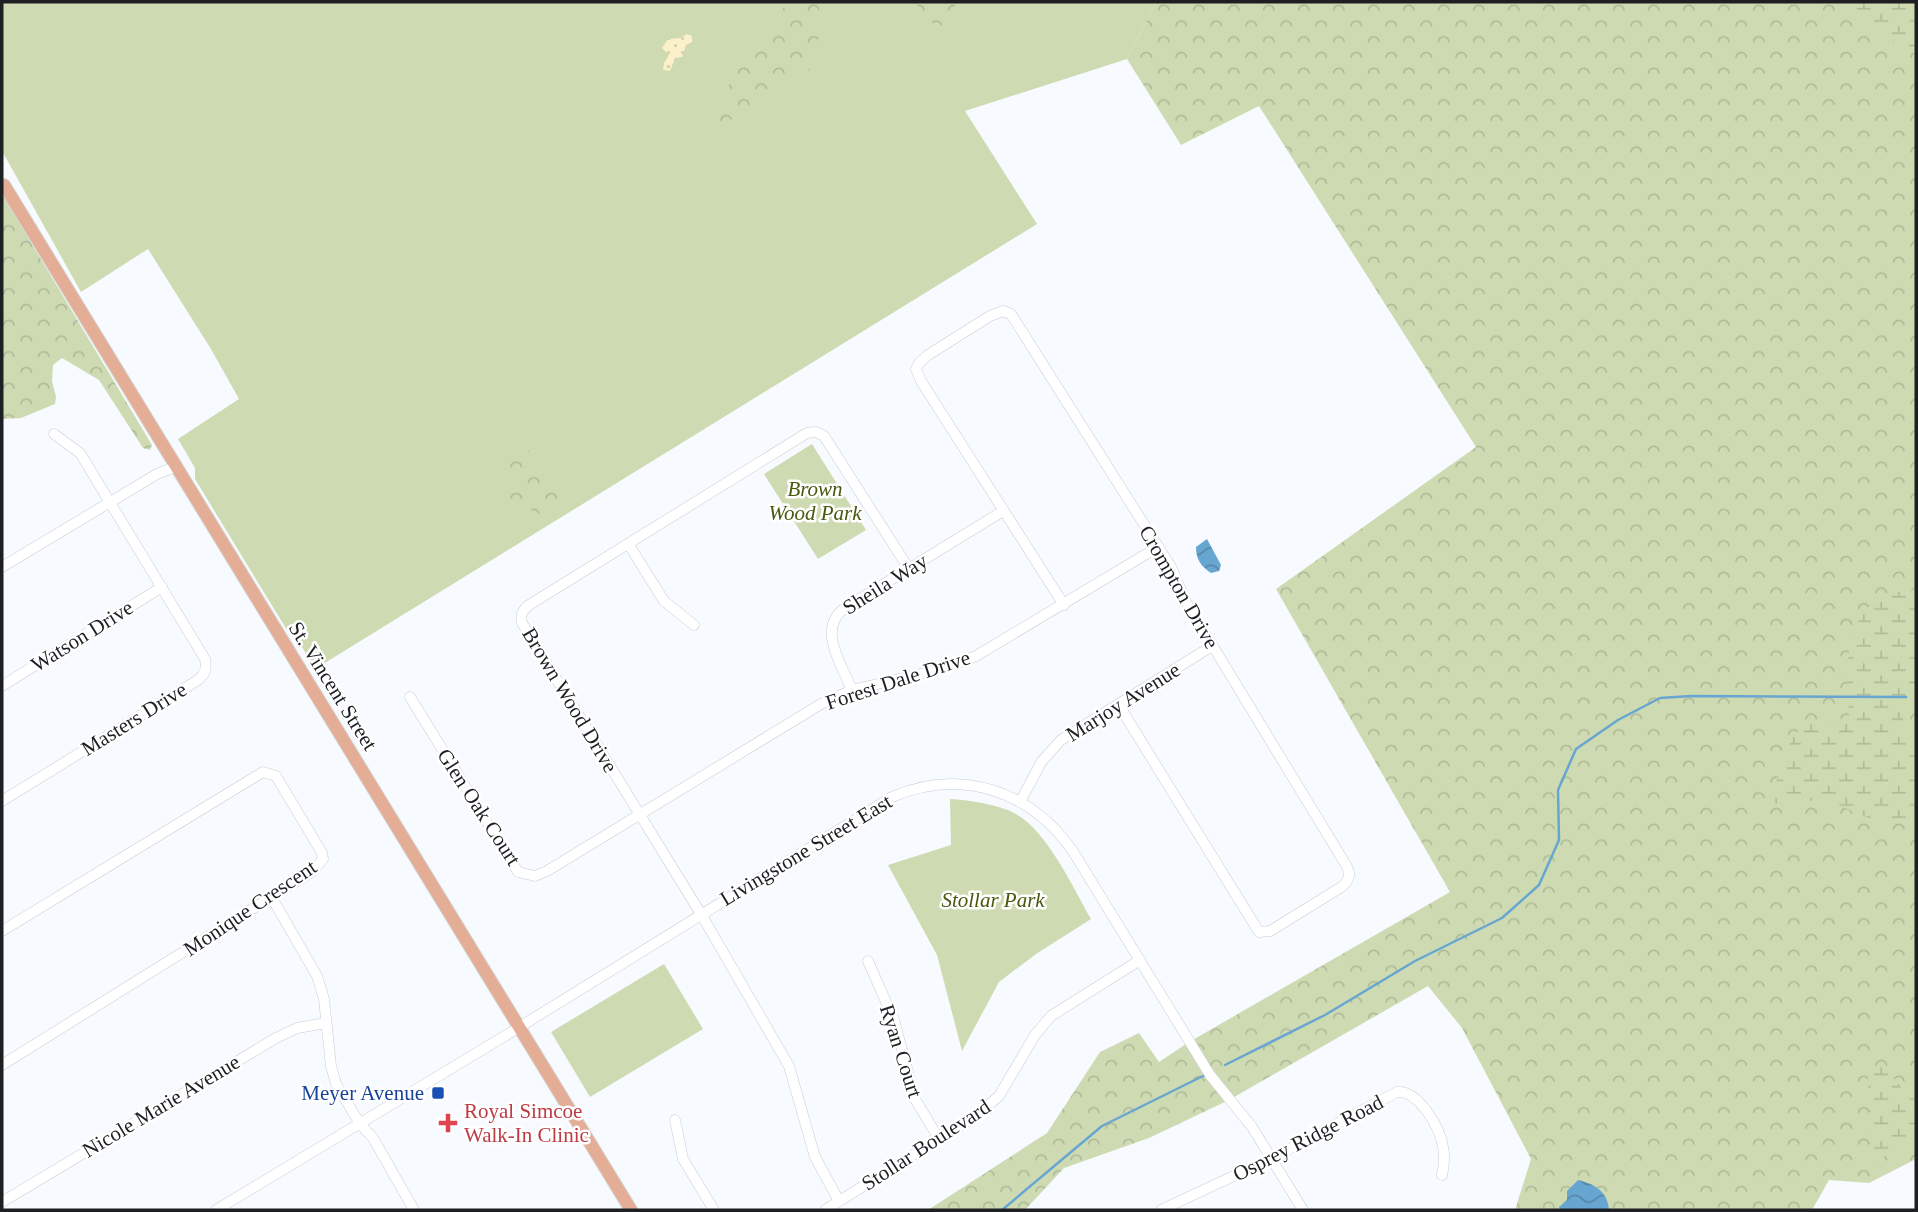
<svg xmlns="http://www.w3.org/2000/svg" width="1918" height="1212" font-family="Georgia,serif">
  <defs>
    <pattern id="forest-crowns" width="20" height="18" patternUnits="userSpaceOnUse" patternTransform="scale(1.75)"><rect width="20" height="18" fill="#cedbb2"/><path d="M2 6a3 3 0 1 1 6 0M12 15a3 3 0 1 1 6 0" fill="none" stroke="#b0bc99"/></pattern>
    <pattern id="wetland-marsh" width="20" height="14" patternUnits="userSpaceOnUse" patternTransform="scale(1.75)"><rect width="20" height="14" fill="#cedbb2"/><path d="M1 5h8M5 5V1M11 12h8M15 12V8" fill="none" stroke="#b0bc99"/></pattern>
    <pattern id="sand-dots" width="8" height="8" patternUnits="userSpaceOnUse" patternTransform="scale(1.75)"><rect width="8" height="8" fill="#faf0ca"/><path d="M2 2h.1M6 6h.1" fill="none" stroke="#d6cdad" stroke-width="1.8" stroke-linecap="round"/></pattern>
    <pattern id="water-waves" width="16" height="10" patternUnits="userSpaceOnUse" patternTransform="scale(1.75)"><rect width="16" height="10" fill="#68a6d2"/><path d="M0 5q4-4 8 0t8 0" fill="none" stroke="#5587aa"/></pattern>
  </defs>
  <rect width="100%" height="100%" fill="#f7fafe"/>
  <!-- green -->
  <g fill="#cedbb2">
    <polygon points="2,2 1156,2 1127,59 965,111 1037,224 315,669 295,635 290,635 195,479 195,468 178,439 239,399 211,349 148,249 81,292 2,151"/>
    <polygon points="812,444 866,530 818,559 764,474"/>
    <path d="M950 799C968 800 997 804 1014 813 1047 830 1073 888 1091 919L1036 954 999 982 962 1051 937 955 888 865 951 845Z"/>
    <polygon points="664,964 703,1029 590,1097 551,1032"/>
  </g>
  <!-- forest -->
  <g fill="url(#forest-crowns)">
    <polygon points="789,2 822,2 818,12 823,22 810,70 782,91 723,124 712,117 712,112 762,32 770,29 774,19"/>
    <polygon points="915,2 955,2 956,29 929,22"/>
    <polygon points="1156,2 1916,2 1916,1159 1869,1183 1829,1180 1812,1210 1515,1210 1531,1159 1462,1028 1428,986 1229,1100 1149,1138 1064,1168 1025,1210 928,1210 1047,1133 1100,1052 1139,1033 1159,1062 1189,1042 1450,892 1276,589 1476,447 1259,106 1181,145 1127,59"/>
    <polygon points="2,194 152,445 150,450 143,448 99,380 62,358 53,365 52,381 56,397 55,404 21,418 2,419"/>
    <path d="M528 450 534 456C538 489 565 472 564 502L538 514 517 501 503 496 502 492 516 479 506 457Z"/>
  </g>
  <!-- wetland -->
  <g fill="url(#wetland-marsh)">
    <polygon points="1829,2 1916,2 1916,55 1913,53"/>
    <path d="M1916 590V697L1906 698 1902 727 1916 745V820L1915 817 1876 821 1824 799 1785 805 1769 802 1791 741 1803 724 1849 718C1847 675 1840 612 1889 594 1897 591 1908 592 1916 590Z"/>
    <polygon points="1882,1064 1905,1092 1916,1082 1916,1144 1874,1161 1869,1127 1868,1074"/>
  </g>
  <!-- sand -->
  <polygon fill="url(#sand-dots)" points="687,34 692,36 692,42 686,45 682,57 675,58 670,71 663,70 664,63 669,55 662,48 668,39 680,38"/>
  <!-- water -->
  <g fill="url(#water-waves)">
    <path d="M1207 539 1221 565 1219 571 1211 573C1201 566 1196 560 1196 547Z"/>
    <path d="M1578 1180C1595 1184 1608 1192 1609 1210H1560L1559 1207 1567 1200V1191Z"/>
  </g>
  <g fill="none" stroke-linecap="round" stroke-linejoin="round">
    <!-- stream -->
    <g stroke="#68a6d2" stroke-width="2.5">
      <polyline points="1225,1065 1325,1015 1415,961 1502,918 1539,885 1559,840 1558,790 1576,749 1618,720 1660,698 1691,696 1906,697"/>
      <polyline points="1002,1210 1102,1126 1205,1075"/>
    </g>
    <defs>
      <g id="minor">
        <polyline points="629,545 664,601 694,625"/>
        <polyline points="2,567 157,474 175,467"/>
        <path d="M1064 605 921 381 916 369 919 363 928 355 990 316 1003 311 1011 314 1171 567 1186 602 1346 865C1351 874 1350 878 1343 886L1270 931 1259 932 1118 704"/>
        <polyline points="2,686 162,587"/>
        <path d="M852 690C842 665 816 628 845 608L1003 511"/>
        <polyline points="410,697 518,872 535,876 547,871 821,704 852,690 941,669 976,656 1158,547"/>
        <path d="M2 801 198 680C205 674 207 669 205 659L80 453 54 434"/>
        <polyline points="1020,802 1042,761 1061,740 1212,646"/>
        <polyline points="272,898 317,976 324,999 331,1066 336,1084 360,1124 373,1138 414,1210"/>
        <polyline points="2,931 263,772 276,776 322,853 323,859 313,871 2,1065"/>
        <polyline points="868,961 894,1020 915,1099 939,1139"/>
        <polyline points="675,1120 683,1159 714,1210"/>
        <path d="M839 1201 815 1157 789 1066 701 914 522 623C520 615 522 611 529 605L807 433 816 432 824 436 909 569"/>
        <polyline points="2,1202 276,1038 297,1028 326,1023"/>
        <path d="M216 1210 518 1028 892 797C962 767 1032 791 1074 853L1210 1075 1252 1127 1303 1210"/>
        <polyline points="825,1210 977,1115 999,1096 1035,1035 1051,1016 1140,960"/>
        <path d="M1161 1210 1272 1158 1397 1092C1419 1090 1440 1128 1443 1147 1445 1156 1444 1166 1442 1175"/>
      </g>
      <polyline id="major" points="4,185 631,1210"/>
    </defs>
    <!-- minor casing -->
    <use href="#minor" stroke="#c7ccd7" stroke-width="11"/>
    <!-- major casing -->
    <use href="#major" stroke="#d6d7d7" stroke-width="14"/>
    <!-- minor -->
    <use href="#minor" stroke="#fff" stroke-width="10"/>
    <!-- major -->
    <use href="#major" stroke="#e3ad96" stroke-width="12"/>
  </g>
  <!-- markers -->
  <rect fill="#1a4fb4" stroke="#fff" stroke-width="2.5" x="431" y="1086" width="14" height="14" rx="3.5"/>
  <path fill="#e0444e" stroke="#fff" stroke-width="2.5" d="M444.5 1112.5h7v7h7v7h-7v7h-7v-7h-7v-7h7z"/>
  <g text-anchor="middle" stroke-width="5" stroke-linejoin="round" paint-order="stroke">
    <!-- park labels -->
    <g font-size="21" font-style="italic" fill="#48580e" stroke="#fff">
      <text x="815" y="496">Brown<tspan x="815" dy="24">Wood Park</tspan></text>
      <text x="993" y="907">Stollar Park</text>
    </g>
    <!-- street labels -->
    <g font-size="21" fill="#1d1f23" stroke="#fff">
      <text transform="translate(885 584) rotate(-32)" y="7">Sheila Way</text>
      <text transform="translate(1179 587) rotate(60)" y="7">Crompton Drive</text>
      <text transform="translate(82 636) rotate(-32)" y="7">Watson Drive</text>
      <text transform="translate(898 680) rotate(-18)" y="7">Forest Dale Drive</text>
      <text transform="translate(333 686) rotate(58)" y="7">St. Vincent Street</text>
      <text transform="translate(570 700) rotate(59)" y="7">Brown Wood Drive</text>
      <text transform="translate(1123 702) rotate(-32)" y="7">Marjoy Avenue</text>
      <text transform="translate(134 719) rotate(-32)" y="7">Masters Drive</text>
      <text transform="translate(479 807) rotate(57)" y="7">Glen Oak Court</text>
      <text transform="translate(806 850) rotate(-31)" y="7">Livingstone Street East</text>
      <text transform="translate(250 908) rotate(-34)" y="7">Monique Crescent</text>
      <text transform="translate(901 1051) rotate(72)" y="7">Ryan Court</text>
      <text transform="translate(161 1106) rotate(-31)" y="7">Nicole Marie Avenue</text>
      <text transform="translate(1308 1138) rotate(-27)" y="7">Osprey Ridge Road</text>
      <text transform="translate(926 1145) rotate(-33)" y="7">Stollar Boulevard</text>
    </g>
    <!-- transit labels -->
    <g font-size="21" fill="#164399" stroke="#fff" text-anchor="end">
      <text x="424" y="1100">Meyer Avenue</text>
    </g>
    <!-- health labels -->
    <g font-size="21" fill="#be3a42" stroke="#fff" text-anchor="start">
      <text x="464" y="1118">Royal Simcoe<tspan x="464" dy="24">Walk-In Clinic</tspan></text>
    </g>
  </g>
  <!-- border -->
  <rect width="1918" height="1212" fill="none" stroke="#1d1f23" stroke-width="7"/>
</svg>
